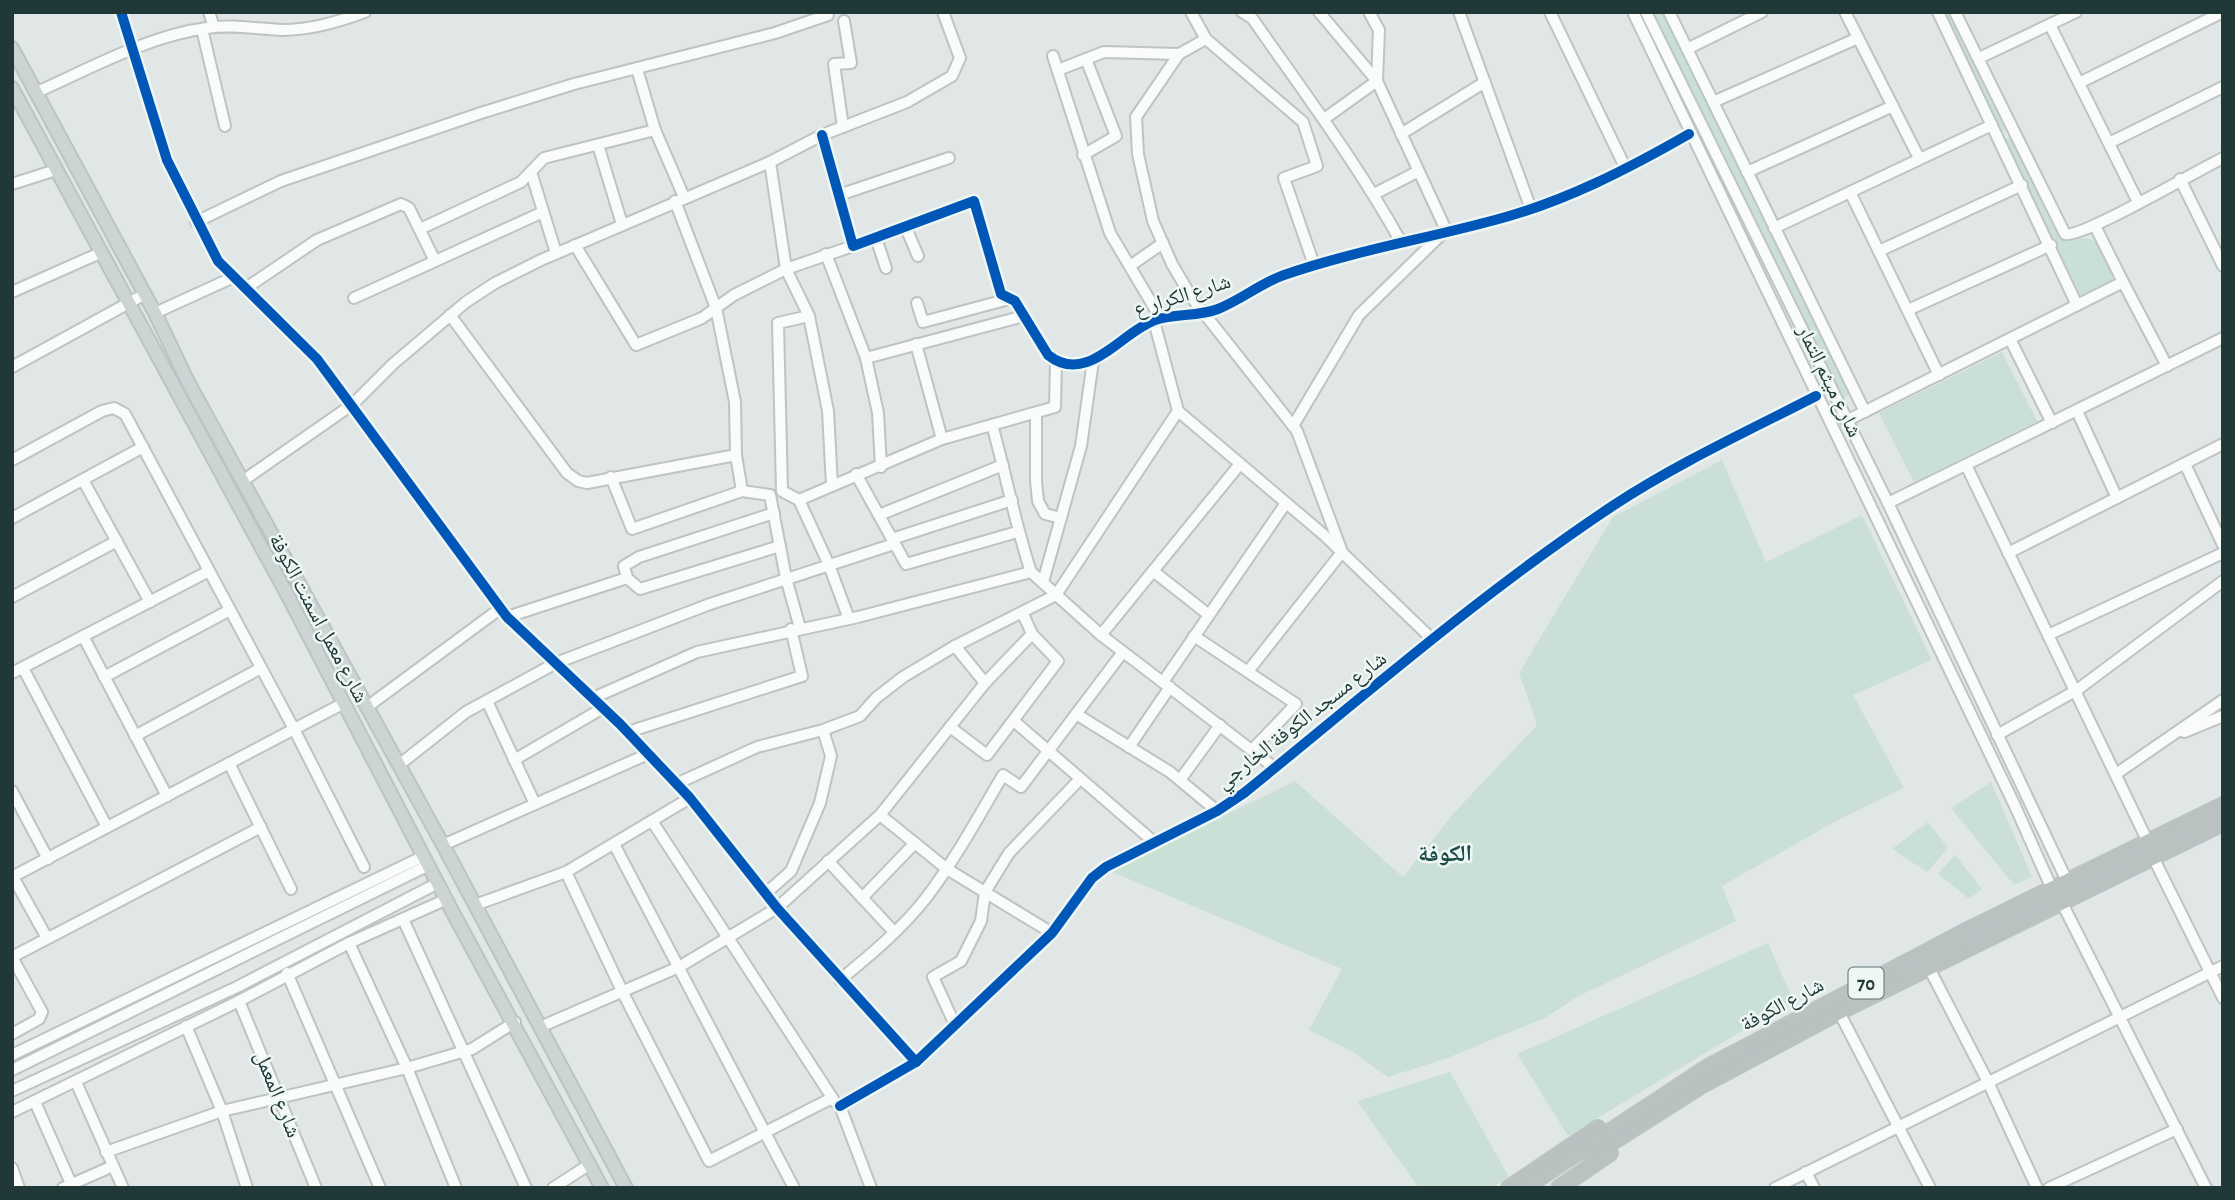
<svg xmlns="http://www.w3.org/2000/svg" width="2235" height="1200" font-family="'Alegreya Sans','Noto Naskh Arabic',sans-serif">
  <rect width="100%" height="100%" fill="#e1e7e6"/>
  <!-- green -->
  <g fill="#cae0d6">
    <polygon points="1650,12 1666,12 1852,393 1839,400"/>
    <polygon points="1950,12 2010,128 2000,133 1942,16"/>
    <path d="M2014 135 2063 237C2073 243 2080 236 2090 239 2102 242 2112 271 2113 282L2081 298 2077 296 2003 140Z"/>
    <polygon points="2002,352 2037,421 1914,482 1879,413"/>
    <polygon points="1722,460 1766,562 1862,515 1932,660 1853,695 1904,788 1834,822 1722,886 1736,921 1577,997 1545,1018 1445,1059 1388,1077 1353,1052 1309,1030 1342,969 1110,871 1295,781 1403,877 1453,814 1537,725 1519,673 1613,517"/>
    <polygon points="1991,782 2032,877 2014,885 1951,808"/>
    <polygon points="1928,822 1948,848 1927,872 1892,849"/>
    <polygon points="1955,855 1982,889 1969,899 1938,874"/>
    <polygon points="1768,943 1793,1000 1568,1136 1517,1054"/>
    <polygon points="1450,1072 1509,1177 1492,1188 1419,1188 1357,1101"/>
  </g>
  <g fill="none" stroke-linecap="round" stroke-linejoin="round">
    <defs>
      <g id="minor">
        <polyline points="121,12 167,160 218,261 317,359 507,617 620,724 690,798 777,908 916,1062"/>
        <polyline points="209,12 214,27"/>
        <polyline points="1191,12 1206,39 1303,122 1317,166 1284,178 1314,265"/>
        <path d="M1242 12 1252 18C1303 91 1357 163 1401 242"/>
        <polyline points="1319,12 1377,81 1324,119"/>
        <polyline points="1459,12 1531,209"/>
        <polyline points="1550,12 1625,167"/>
        <polyline points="1633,12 2015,806 2052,889"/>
        <polyline points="1646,12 1888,503 2067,881"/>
        <polyline points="1669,12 1865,412"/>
        <polyline points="1845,12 1919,158"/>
        <polyline points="1938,12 2077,305"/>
        <path d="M1955 12 2065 234C2081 239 2198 170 2223 158"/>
        <polyline points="2050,25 2138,202"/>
        <polyline points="202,29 225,126"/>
        <polyline points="1206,39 1179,54 1136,117 1138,154 1153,221 1172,264 1192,298 1297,431 1342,552 1249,670"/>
        <polyline points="1687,49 1762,12"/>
        <polyline points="1053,56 1110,233 1161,319"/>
        <polyline points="1979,58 2076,12"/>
        <polyline points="637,69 655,130 684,197"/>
        <polyline points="1058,70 1104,52 1179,54"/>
        <polyline points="2079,83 2223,12"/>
        <path d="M37 92C89 69 150 35 207 28 231 24 257 29 282 30 311 30 337 22 365 12"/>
        <polyline points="1713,102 1858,38"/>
        <polyline points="843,127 834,64 851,63 844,21"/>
        <polyline points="1401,134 1485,82"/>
        <path d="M822 135 853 246 974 201 1001 294 1015 301 1048 355C1087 386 1120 333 1155 320 1175 313 1198 317 1218 309 1241 300 1261 283 1284 275 1353 251 1425 239 1495 220 1564 202 1628 169 1689 134"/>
        <polyline points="2109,143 2223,87"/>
        <polyline points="598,145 622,224"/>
        <polyline points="1083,155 1116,136 1086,59"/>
        <polyline points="770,162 786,269 809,316 828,411 832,485"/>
        <polyline points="531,172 556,253"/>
        <polyline points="1747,172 1893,106"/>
        <polyline points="2180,179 2223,266"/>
        <polyline points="12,184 56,170"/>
        <polyline points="1850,192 1939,375"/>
        <polyline points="1374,194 1417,172"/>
        <polyline points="839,195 949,158"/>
        <polyline points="196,222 281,181 481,113 574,84 775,33 828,15"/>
        <polyline points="906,228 918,256"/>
        <polyline points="1774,228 1992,125"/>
        <polyline points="420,229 521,182 544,158 655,130"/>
        <polyline points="876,238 886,268"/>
        <polyline points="575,245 636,345 702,318 734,295 786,269 853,246"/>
        <polyline points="1879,251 2022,185"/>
        <polyline points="826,254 866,358 878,413 881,467"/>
        <polyline points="1130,266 1163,243"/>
        <polyline points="2123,282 2167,366"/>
        <polyline points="246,288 317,240 401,204 409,208 435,261"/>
        <polyline points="12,292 100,253"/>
        <polyline points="354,298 543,212"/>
        <polyline points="917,303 923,322 1009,299"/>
        <polyline points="1908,310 2051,245"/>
        <polyline points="155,313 234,277"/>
        <polyline points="450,315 567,473 578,481 587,483 736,455 735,402 716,308 675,201"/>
        <polyline points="809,316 778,323 782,491 799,500 829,565 849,619"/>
        <polyline points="2010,339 2052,423"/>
        <polyline points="916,344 942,439"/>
        <polyline points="866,358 1024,316"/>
        <polyline points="12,367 145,294"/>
        <polyline points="1178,411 1324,535 1433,640"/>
        <polyline points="2077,411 2117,498"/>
        <polyline points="1036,414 1036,481 1038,501 1045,514 1061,518"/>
        <polyline points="1846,421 2123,282 2095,226"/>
        <path d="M992 425C1006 474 1015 524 1031 572"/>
        <polyline points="1293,426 1359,315 1446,230 1377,81 1379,30 1369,12"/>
        <polyline points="736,455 742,491 770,495 786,578 800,628"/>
        <polyline points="12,460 102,411 114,408 125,414 294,729 364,867"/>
        <polyline points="2185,464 2223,545"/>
        <polyline points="1966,465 2148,842"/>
        <polyline points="856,474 906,564 1017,532"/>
        <polyline points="611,477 632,529 742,491"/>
        <polyline points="83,480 150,602"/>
        <polyline points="244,480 353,404 393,364 466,302 495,283 541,260 770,162 822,135 907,102 952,76 960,58 943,12"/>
        <polyline points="799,500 942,439 1055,407 1056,361"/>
        <polyline points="1888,503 2223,338"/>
        <polyline points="879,515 1003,465"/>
        <polyline points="12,518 143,447"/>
        <polyline points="892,539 1012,500"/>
        <polyline points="2008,553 2223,444"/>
        <polyline points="1153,571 1209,615"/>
        <polyline points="627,578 624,566 639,557 774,513"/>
        <polyline points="1043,582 1081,446 1093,361"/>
        <polyline points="12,597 117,541"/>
        <polyline points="507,617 627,578 640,589 780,546"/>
        <polyline points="1101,635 1240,464"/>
        <polyline points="2048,635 2223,553"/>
        <polyline points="83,636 167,796"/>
        <polyline points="1194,636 1296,704 1252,750"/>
        <polyline points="955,646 985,683"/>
        <polyline points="23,668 107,827"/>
        <polyline points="12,673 209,571"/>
        <polyline points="104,677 230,610"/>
        <polyline points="1163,682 1286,503"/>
        <polyline points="593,698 697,652 858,617 1031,572 1101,635 1275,768"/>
        <polyline points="487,701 535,804"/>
        <polyline points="367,707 501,608"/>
        <polyline points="1076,714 1170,772 1217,811"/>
        <polyline points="1015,722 1154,842"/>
        <polyline points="950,727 987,755 1058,661 1032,634 1023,614"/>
        <polyline points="628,732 802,676 791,629"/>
        <polyline points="2184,732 2223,716"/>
        <polyline points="1997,735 2077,690 2223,581"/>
        <polyline points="135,736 261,668"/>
        <polyline points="1129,747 1170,687"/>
        <polyline points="514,760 603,708"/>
        <polyline points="229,763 291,889"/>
        <polyline points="399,765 466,712 556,663 710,604 894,544"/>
        <polyline points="2116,774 2223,700"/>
        <polyline points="1180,780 1220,725"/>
        <polyline points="676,784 757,747 823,730 860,716 876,698 903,677 955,646 1056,595 1178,411 1154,321"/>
        <polyline points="12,791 48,859"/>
        <polyline points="880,815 947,869 1052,933"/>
        <polyline points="652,821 835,1102"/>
        <polyline points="614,844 794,1188"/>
        <polyline points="443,845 648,754"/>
        <polyline points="2153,857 2223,998"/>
        <polyline points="828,861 894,932"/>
        <polyline points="566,872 622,991 709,1161 830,1099"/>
        <polyline points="12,877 344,703"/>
        <polyline points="13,877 47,938"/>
        <polyline points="765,894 791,871 820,803 831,756 823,730"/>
        <polyline points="862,898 915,843"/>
        <polyline points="2062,903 2206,1188"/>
        <polyline points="475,905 566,872 690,798"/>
        <polyline points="403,919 526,1188"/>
        <polyline points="349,943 407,1068 456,1188"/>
        <polyline points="12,957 261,827"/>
        <polyline points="12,957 42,1012 39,1019 12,1034"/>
        <polyline points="1929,968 1988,1082 2037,1188"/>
        <polyline points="287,973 380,1188"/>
        <path d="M840 980C870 955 901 930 926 898 955 860 978 817 1003 775L1021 787 1123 652"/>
        <polyline points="239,1001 316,1188"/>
        <polyline points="1839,1012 1930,1188"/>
        <polyline points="955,1025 933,977 961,961 981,921 985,892 1009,853 1080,779"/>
        <polyline points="186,1026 222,1111 247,1188"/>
        <polyline points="540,1027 679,967 777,908 880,815 985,683 1032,634"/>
        <polyline points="12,1055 424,856"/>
        <polyline points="12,1070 429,865"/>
        <polyline points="76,1082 123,1188"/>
        <polyline points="12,1091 237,987 438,883"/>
        <polyline points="35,1102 73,1188"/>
        <path d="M840 1106 916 1062 1052 933 1092 878 1106 867 1217 811 1244 793C1365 695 1484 591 1614 505 1678 463 1748 431 1816 396"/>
        <polyline points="840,1106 871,1188"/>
        <polyline points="12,1112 239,1001 349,943 447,899"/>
        <polyline points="106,1152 222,1111 407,1068 472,1049 515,1022"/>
        <polyline points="12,1168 19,1188"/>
        <polyline points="1806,1172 1814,1188"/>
        <polyline points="63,1188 113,1166"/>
        <polyline points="553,1188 590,1164"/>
        <polyline points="1775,1188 2223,966"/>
        <polyline points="2049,1188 2177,1129"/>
      </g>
      <g id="major">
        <polyline points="12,48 155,313 188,382 443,845 626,1188"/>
        <polyline points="12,88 289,598 452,911 602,1188"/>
      </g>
      <g id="highway">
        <polyline points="1592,1155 1704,1084 1839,1012 2223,823"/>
        <polyline points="1509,1188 1598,1128"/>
        <polyline points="1524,1188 1708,1067 1968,930 2223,805"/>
        <polyline points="1559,1188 1610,1153"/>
      </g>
    </defs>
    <!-- minor casing -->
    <use href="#minor" stroke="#bec4c3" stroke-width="14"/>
    <!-- major casing -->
    <use href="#major" stroke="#bbc3c3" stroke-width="16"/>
    <!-- highway casing -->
    <use href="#highway" stroke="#bbc3c3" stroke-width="18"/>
    <!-- minor -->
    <use href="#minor" stroke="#fafbfb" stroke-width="10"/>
    <!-- major -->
    <use href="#major" stroke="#cdd4d4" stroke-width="12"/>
    <!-- highway -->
    <use href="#highway" stroke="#b9c1c1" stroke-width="14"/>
    <defs>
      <g id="cycleway">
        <polyline points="121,12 167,160 218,261 317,359 507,617 620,724 690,798 777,908 916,1062"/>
        <path d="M822 135 853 246 974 201 1001 294 1015 301 1048 355C1087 386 1120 333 1155 320 1175 313 1198 317 1218 309 1241 300 1261 283 1284 275 1353 251 1425 239 1495 220 1564 202 1628 169 1689 134"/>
        <path d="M840 1106 916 1062 1052 933 1092 878 1106 867 1217 811 1244 793C1365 695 1484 591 1614 505 1678 463 1748 431 1816 396"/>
      </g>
    </defs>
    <!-- cycleway casing -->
    <use href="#cycleway" stroke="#eef7f4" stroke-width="15"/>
    <!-- cycleway -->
    <use href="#cycleway" stroke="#0057b8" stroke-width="10"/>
  </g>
  <g text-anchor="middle" stroke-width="5" stroke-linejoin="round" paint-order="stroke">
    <!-- shield labels -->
    <rect fill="#eef7f4" stroke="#5e7270" stroke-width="2" x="1848.5" y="967.5" width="35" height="31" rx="5"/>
    <g font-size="19" font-weight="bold" fill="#203938">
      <text x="1866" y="990">70</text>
    </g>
    <!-- street labels -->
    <g font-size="21" fill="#203938" stroke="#eef7f4">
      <text transform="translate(1182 295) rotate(-17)" y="7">شارع الكرار ع</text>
      <text transform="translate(1830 381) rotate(64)" y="7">شارع ميثم التمار</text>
      <text transform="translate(319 618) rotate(62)" y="7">شارع معمل اسمنت الكوفة</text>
      <text transform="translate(1301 720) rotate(-38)" y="7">شارع مسجد الكوفة الخارجي</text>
      <text transform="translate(1782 1004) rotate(-28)" y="7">شارع الكوفة</text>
      <text transform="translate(278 1094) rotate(68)" y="7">شارع المعمل</text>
    </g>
    <!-- neighbourhood labels -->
    <g font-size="23" font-weight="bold" fill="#1c4b49" stroke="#eef7f4">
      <text x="1445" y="861">الكوفة</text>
    </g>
  </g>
  <!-- border -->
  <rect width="2235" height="1200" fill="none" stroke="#203938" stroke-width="28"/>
</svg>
